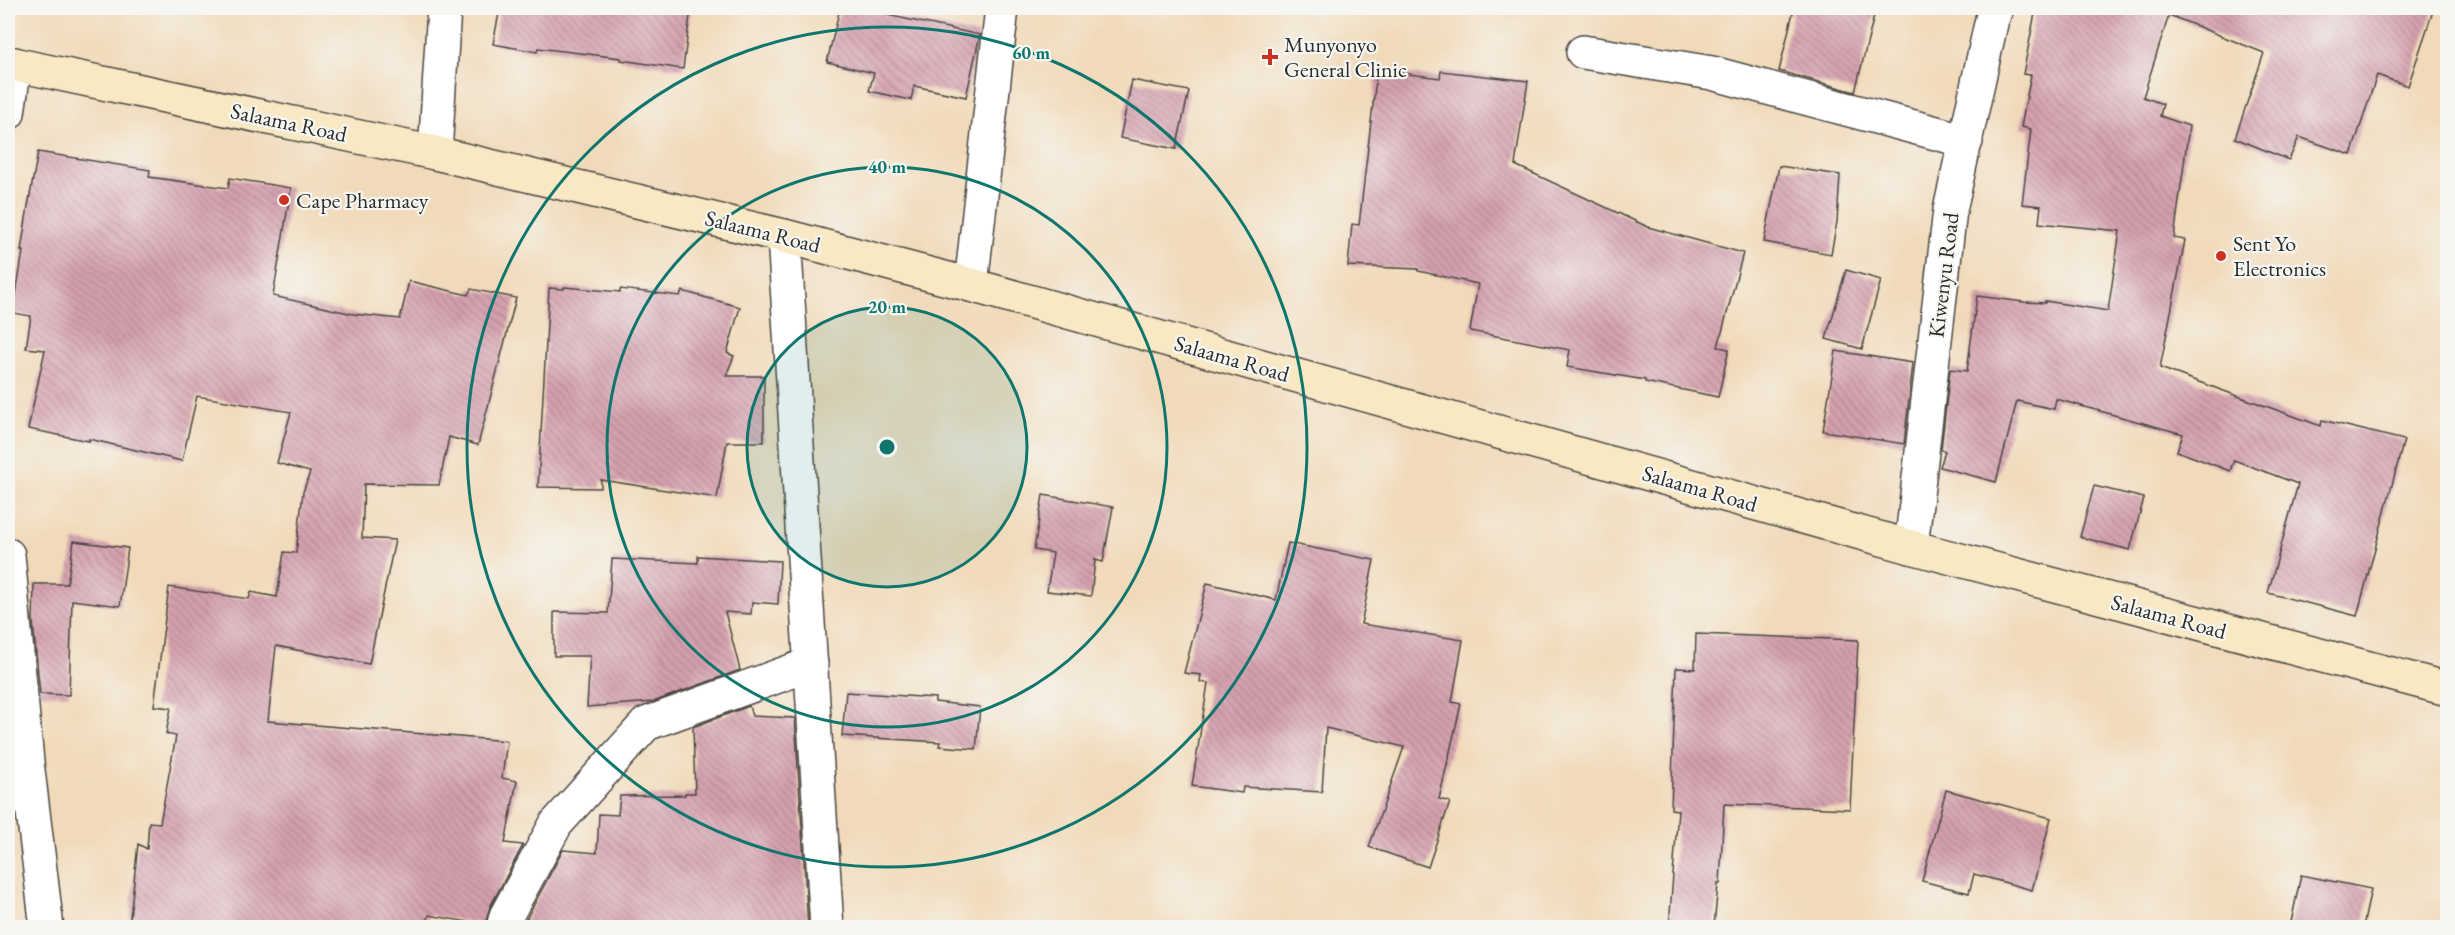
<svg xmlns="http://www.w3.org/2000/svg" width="2455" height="935" font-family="'EB Garamond',serif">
  <defs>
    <pattern id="building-back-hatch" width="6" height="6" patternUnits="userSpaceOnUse" patternTransform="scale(1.5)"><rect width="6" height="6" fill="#d5a0af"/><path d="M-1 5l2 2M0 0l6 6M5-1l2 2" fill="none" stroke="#ad838f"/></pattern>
  </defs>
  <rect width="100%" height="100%" fill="#f6f6f2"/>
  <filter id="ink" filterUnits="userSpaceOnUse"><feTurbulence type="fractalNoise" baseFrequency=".0167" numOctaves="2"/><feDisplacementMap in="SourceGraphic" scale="12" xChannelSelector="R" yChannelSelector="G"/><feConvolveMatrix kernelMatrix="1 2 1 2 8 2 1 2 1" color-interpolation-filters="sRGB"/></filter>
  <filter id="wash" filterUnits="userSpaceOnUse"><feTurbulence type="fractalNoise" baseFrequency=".008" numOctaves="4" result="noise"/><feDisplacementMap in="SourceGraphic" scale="24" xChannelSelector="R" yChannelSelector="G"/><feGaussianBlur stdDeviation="1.35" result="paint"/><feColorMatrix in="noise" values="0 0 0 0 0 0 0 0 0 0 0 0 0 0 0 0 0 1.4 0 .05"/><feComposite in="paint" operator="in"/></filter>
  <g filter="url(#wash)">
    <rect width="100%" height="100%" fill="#f1daba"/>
    <g id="blocks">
      <!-- building -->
      <g fill="url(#building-back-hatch)">
        <polygon points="500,8 691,8 683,69 621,60 621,58 538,48 537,52 493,44"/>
        <polygon points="840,8 889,8 887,15 980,35 966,97 914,86 911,100 869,91 874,73 827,62"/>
        <polygon points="1794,8 1876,8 1855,92 1779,71"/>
        <polygon points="2036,8 2434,8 2408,86 2377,75 2351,155 2299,137 2289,160 2235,138 2264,53 2169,15 2143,97 2163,104 2160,116 2189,126 2174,238 2185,240 2160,368 2321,426 2322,420 2404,440 2357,616 2268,593 2298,484 2234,460 2230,471 2177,451 2183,434 2056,399 2054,409 2017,401 1996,482 1940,467 1945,451 1941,450 1950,369 1967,371 1977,296 2024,302 2045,303 2045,301 2108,311 2120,231 2039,223 2041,206 2022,204 2031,129 2021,127 2031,75 2023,74"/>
        <polygon points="1377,70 1440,78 1441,71 1528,81 1515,165 1648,227 1743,253 1718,347 1729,349 1718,397 1645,382 1645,380 1567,367 1570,350 1470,331 1478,284 1418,271 1418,269 1348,266 1352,224 1359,225"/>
        <polygon points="1132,80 1189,91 1176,149 1120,138"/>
        <polygon points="38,152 150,170 149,177 228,188 230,178 291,188 273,296 353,314 400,319 409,281 468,295 471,289 516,298 478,445 449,437 439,485 364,484 362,538 395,540 369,664 276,646 268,721 507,741 502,778 517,781 505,843 523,845 490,907 485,925 429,915 426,927 129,927 138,844 147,849 149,822 160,823 176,736 166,734 171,708 154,706 169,587 249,599 251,592 277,597 284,552 296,553 303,492 310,472 277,463 291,412 197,396 182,461 89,439 89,441 28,429 45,350 26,348 31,316 13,313 23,251 21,251 28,206"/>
        <polygon points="1779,166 1840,175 1837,222 1831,254 1764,242"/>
        <polygon points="1846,270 1881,280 1862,349 1826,339"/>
        <polygon points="564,287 620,292 620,289 680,296 682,291 740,307 727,353 734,356 726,376 764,376 764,442 727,442 717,498 601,480 601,488 538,487 549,288 564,289"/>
        <polygon points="1836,351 1913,363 1904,444 1823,431"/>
        <polygon points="2094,486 2144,498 2130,550 2080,537"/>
        <polygon points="1043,495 1113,507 1103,562 1095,560 1091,596 1047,591 1053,553 1034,550"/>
        <polygon points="74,541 128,548 120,606 72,600 69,695 40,694 33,622 34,584 67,584"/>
        <polygon points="1288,543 1374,560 1361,624 1463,640 1452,702 1461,704 1439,799 1450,802 1428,867 1369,847 1404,747 1326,728 1322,792 1243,787 1242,793 1192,786 1208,683 1200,682 1201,675 1184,673 1207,583 1276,600"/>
        <polygon points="698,556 780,561 778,604 752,602 751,614 725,612 740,670 653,702 587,707 590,656 554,656 554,612 608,613 612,559 698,563"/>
        <polygon points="1696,634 1858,640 1850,809 1724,804 1720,884 1718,884 1714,927 1669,927 1678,810 1671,809 1676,668 1695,669"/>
        <polygon points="846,692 935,698 935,702 980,707 976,749 939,746 940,742 842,736"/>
        <polygon points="749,706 752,716 795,718 808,927 522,927 563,850 597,853 599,814 618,815 620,796 685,795 685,793 695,793 693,727"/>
        <polygon points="1946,790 2051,818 2032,890 1974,874 1969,893 1922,881"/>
        <polygon points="2301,875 2371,889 2363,927 2290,927"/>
      </g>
    </g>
  </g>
  <g filter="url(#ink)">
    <use href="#blocks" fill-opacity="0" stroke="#494540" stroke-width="1.5"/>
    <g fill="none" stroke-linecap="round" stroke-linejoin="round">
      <defs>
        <g id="street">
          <polyline points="1583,52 1712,73 1966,141"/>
          <polyline points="8,113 15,64"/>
          <polyline points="435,153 444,8"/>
          <polyline points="784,236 827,928"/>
          <polyline points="971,285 1002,8"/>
          <polyline points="1911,547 1950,210 1992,19 1997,8"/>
          <polyline points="8,555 27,762 47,928"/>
          <polyline points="503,928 506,916 556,824 646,724 811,664"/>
        </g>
        <polyline id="secondary" points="8,63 435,153 784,236 971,285 1911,547 2448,689"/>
      </defs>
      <!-- street casing -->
      <use href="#street" stroke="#494540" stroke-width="36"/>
      <!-- secondary casing -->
      <use href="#secondary" stroke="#494540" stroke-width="36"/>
      <!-- street -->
      <use href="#street" stroke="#fff" stroke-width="33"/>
      <!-- secondary -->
      <use href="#secondary" stroke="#f8e8c3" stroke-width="33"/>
    </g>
  </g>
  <!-- distance rings -->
  <circle cx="887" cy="447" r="140" fill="#0f766e" fill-opacity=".12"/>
  <g fill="none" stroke="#0f766e" stroke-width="3">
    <circle cx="887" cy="447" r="140"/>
    <circle cx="887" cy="447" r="280"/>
    <circle cx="887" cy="447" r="420"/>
  </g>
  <!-- markers -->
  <g fill="#c8321e" stroke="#f6f6f2" stroke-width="2">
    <path d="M1267 48h6v6h6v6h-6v6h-6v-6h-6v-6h6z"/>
    <circle cx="284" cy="200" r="6"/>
    <circle cx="2221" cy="256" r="6"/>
  </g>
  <g text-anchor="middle" stroke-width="4.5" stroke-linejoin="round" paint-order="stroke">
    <!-- poi labels -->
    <g font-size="22" fill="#2b2b2b" stroke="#f6f6f2" text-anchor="start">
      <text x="1284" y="52">Munyonyo<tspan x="1284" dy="25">General Clinic</tspan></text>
      <text x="296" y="208">Cape Pharmacy</text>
      <text x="2233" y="251">Sent Yo<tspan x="2233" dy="25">Electronics</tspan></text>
    </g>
    <!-- street labels -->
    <g font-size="22" fill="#2b2b2b" stroke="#f6f6f2">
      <text transform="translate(289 122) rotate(12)" y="8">Salaama Road</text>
      <text transform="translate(763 231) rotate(14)" y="8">Salaama Road</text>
      <text transform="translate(1943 275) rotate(-83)" y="8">Kiwenyu Road</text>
      <text transform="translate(1232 358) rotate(16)" y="8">Salaama Road</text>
      <text transform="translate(1700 488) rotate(16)" y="8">Salaama Road</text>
      <text transform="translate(2169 616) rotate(15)" y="8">Salaama Road</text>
    </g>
  </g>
  <circle cx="887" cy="447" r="9" fill="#0f766e" stroke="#f6f6f2" stroke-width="3"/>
  <g font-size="18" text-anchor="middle" font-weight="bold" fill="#0f766e" stroke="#f6f6f2" stroke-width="4.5" stroke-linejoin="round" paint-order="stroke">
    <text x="1031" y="59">60 m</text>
    <text x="887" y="173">40 m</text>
    <text x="887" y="313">20 m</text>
  </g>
  <!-- margin -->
  <rect width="2455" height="935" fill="none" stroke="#f6f6f2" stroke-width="30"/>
</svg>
